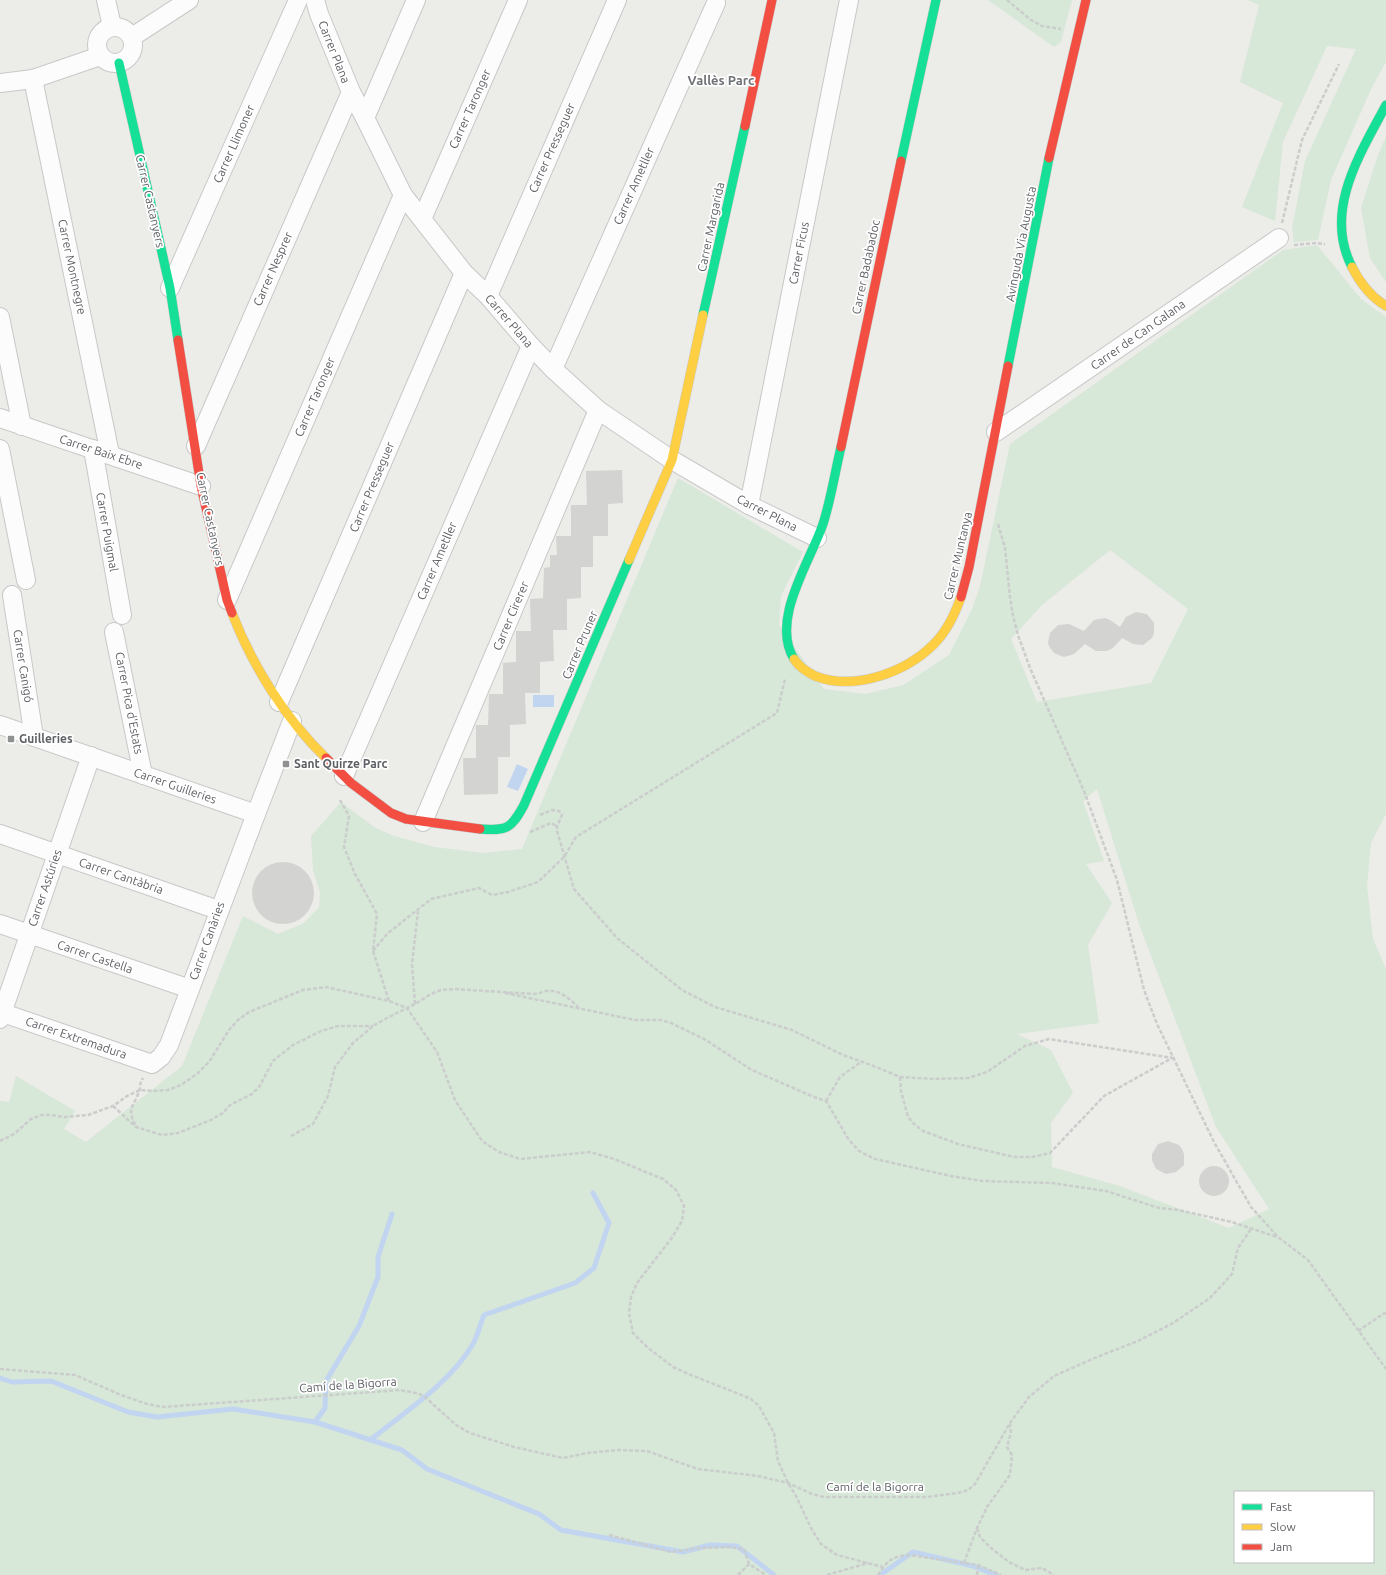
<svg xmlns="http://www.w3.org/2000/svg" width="1386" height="1575" font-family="Ubuntu,sans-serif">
  <rect width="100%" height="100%" fill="#ecece8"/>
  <!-- green -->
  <g fill="#d7e7d8" fill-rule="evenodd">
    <polygon points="988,0 1072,0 1061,42 1054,47"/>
    <polygon points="1248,0 1386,0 1386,62 1372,87 1331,180 1318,240 1294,242 1292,228 1305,161 1356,49 1327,46 1283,142 1275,221 1242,207 1283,103 1240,82 1259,5"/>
    <polygon points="1386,137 1386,282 1370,258 1361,208 1378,155"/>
    <path d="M1317 245 1361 299 1386 317V814L1371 843 1367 886 1373 939 1386 969V1575H0V1101L9 1102 16 1076 75 1111 64 1129 86 1142 182 1066 243 916 278 934 304 923 319 907 320 893 313 870 311 836 341 802 374 827 391 835 434 847 484 853 522 849 678 478 803 552 781 596 779 625 824 689 866 694 903 685 949 655 972 609 980 586 1010 444 1283 250ZM1110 550 1188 609 1151 683 1037 702 1011 639 1042 605ZM1097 789 1139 924 1216 1127 1269 1209 1229 1228 1120 1186 1052 1167 1051 1123 1073 1093 1051 1050 1017 1034 1099 1023 1088 945 1112 903 1086 864 1104 861 1083 801ZM1235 1492H1373V1562H1235Z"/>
  </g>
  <!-- water -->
  <g fill="#c1d5f1">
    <rect x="533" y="695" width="21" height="12"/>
    <polygon points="517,764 528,769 518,791 507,787"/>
  </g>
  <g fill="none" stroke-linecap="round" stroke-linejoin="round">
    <!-- stream -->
    <g stroke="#c1d5f1" stroke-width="5">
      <polyline points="0,1378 12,1382 51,1381 128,1412 157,1417 233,1409 315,1422 402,1450 427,1469 539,1514 561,1530 683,1552 710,1545 737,1546 774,1575"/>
      <polyline points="315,1422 325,1408 326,1381 359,1326 378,1277 378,1257 392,1214"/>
      <path d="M370 1440C405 1412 450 1383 473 1344 478 1335 480 1324 484 1315L575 1283 594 1268 609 1223 593 1193"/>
      <polyline points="880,1575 913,1552 973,1566 996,1575"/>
    </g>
  </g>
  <!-- building -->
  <g fill="#d3d3d1">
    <polygon points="622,470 623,503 608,504 608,536 593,536 593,567 581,567 581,598 567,599 567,630 553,630 554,661 540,662 540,693 525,693 526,724 510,725 510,757 498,757 498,794 464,795 463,758 476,758 476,725 488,725 489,694 503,694 503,663 516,662 516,631 531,631 530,599 543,598 544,568 550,567 550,555 557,555 556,536 571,536 571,505 587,505 586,471"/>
    <polygon points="1136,612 1147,614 1154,623 1154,634 1152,638 1143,645 1133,644 1122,638 1113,648 1107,651 1096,651 1085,644 1074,654 1064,657 1054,653 1050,648 1048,643 1050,633 1058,625 1069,624 1084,631 1094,620 1105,618 1110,620 1120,627 1126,617"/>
    <circle cx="283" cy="893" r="31"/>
    <polygon points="1168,1141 1179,1145 1182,1149 1184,1154 1184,1165 1176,1172 1166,1174 1156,1169 1152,1160 1152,1154 1158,1144"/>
    <circle cx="1214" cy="1181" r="15"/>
  </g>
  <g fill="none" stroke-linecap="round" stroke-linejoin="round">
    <defs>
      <g id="street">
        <polyline points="106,0 112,26"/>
        <polyline points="315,0 319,14 351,92 365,118 403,195 464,273 488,296 531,346 553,369 598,410 672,460 749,505 817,538"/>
        <circle cx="115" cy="45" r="18"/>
        <polyline points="132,37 189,0"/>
        <polyline points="33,79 110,454"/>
        <polyline points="0,83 33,79 100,56"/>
        <polyline points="365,118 416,0"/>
        <polyline points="422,219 518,0"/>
        <polyline points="170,288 298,0"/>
        <polyline points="488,296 617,0"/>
        <polyline points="0,317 22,426"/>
        <polyline points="553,369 716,3"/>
        <polyline points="0,418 201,486"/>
        <polyline points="996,432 1279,238"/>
        <polyline points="196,446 351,92"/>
        <polyline points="0,449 26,580"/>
        <polyline points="93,449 122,615"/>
        <polyline points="749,505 849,0"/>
        <polyline points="12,595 34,737"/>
        <polyline points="227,600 403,195"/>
        <polyline points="114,632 143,775"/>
        <polyline points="279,702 464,273"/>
        <polyline points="0,725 256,814 292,721"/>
        <polyline points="344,776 531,346"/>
        <polyline points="423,822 598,410"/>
        <polyline points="0,834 218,910"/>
        <polyline points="0,924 190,989"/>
        <polyline points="0,1012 152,1064 161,1057 169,1045 256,814"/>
        <polyline points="0,1019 91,756"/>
      </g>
      <g id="fast">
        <polyline points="119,63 170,288 178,340"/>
        <polyline points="901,161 936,0"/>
        <path d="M1352 267C1323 211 1360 154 1386 105"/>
        <polyline points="703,315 745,126"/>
        <polyline points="1008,366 1049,158"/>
        <path d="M794 659C770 620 810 562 823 524 831 499 835 472 841 447"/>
        <path d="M480 829C507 831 511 829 524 805L629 560"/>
      </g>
      <g id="slow">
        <path d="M1352 267C1360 283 1371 297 1386 306"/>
        <polyline points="629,560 672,460 703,315"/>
        <path d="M232 613C252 665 286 720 326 758"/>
        <path d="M794 659C799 667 807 672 815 676 854 691 905 673 934 644 947 631 955 614 961 597"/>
      </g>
      <g id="jam">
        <polyline points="745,126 772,0"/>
        <polyline points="1049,158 1086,0"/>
        <polyline points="178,340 201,486 227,600 232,613"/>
        <polyline points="841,447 901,161"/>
        <polyline points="961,597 969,567 1008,366"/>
        <polyline points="326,758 351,783 391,813 406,819 480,829"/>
      </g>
    </defs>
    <!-- street casing -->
    <use href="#street" stroke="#c8c8c8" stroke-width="20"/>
    <!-- fast casing -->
    <use href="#fast" stroke="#c8c8c9" stroke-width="10"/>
    <!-- slow casing -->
    <use href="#slow" stroke="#c8c8c9" stroke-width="10"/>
    <!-- jam casing -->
    <use href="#jam" stroke="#c8c8c9" stroke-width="10"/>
    <!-- path -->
    <g stroke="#cacdcc" stroke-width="2.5" stroke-dasharray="4 2" stroke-linecap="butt">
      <polyline points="1007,0 1031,20 1042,26 1061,29"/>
      <polyline points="1282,223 1302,140 1339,64"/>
      <polyline points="1294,245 1316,243 1325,244"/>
      <polyline points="998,524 1005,548 1010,597 1013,616 1018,635 1030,668 1084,791 1117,880 1144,990 1157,1024 1214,1142 1251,1207 1278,1237 1308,1260 1386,1369"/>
      <polyline points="340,800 349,816 344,847 355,874 377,914 373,951 389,1001"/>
      <polyline points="540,815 552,810 559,811 562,815 557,826 557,831 574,889 617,938 682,990 715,1007 792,1030 843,1055 871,1065 900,1077 935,1079 968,1078 987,1072 1025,1046 1049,1039 1173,1058"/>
      <polyline points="530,832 551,823 557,826"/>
      <polyline points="373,951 387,934 431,899 479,888 492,895 508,892 538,882 564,857 576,837 777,713 785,679"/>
      <polyline points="505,993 635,1020 661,1020 671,1023 704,1039 752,1070 814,1097 826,1101 849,1140 859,1151 875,1159 951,1176 982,1181 1052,1183 1106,1191 1159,1208 1178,1210 1232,1222 1277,1237"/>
      <polyline points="415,1004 412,964 418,911"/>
      <polyline points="900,1077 901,1091 908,1117 914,1124 923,1131 958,1144 1014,1157 1032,1157 1050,1153 1104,1096 1172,1058"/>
      <polyline points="826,1101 840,1077 861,1062"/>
      <polyline points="113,1106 136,1127 162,1135 178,1133 211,1120 223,1113 230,1105 252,1094 259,1087 273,1061 293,1045 321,1031 338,1026 373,1026"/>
      <path d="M135 1125C127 1108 133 1107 139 1092 141 1086 139 1084 143 1078"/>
      <path d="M291 1136 313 1124 328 1096 335 1067 353 1043 373 1026 387 1018 415 1004 431 994 441 990 455 989 533 994C538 994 542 992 546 991 559 989 570 999 578 1007"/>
      <polyline points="0,1141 14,1134 31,1119 41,1115 51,1115 64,1117 88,1115 113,1106 127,1096 140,1090 153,1091 168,1090 181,1085 197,1074 209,1062 229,1030 238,1020 249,1012 303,990 326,987 389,1001 407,1008 437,1052 455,1100 482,1141 499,1152 520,1159 590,1152 614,1159 663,1179 676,1190 684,1206 682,1221 671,1239 637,1283 631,1297 629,1313 633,1333 647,1347 673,1367 691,1375 739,1394 751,1399 759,1406 774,1433 778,1461 788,1483 796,1496 812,1530 821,1544 837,1555 883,1567"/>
      <polyline points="1358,1331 1383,1314 1386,1313"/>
      <polyline points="0,1369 75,1375 121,1395 147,1404 163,1407 400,1390 416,1393 424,1396 456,1425 470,1433 514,1447 563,1458 587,1453 618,1450 647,1451 698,1469 758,1476 788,1483 812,1494 824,1497 927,1497 958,1493 968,1490 975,1484 1010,1423 1029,1397 1054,1376 1097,1357 1138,1341 1173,1323 1210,1298 1232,1274 1238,1248 1251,1229"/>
      <polyline points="977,1528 980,1537 991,1548 1009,1562 1025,1570 1042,1568 1054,1575"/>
      <polyline points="609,1535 671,1552 700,1548 730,1547 744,1549 749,1564 766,1575"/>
      <polyline points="964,1563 977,1528 987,1507 1010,1475 1012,1455 1007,1447 1011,1432 1010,1424"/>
      <polyline points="738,1575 749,1564"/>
      <polyline points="827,1575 868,1563"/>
      <path d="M878 1575C887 1561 892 1556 909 1555L978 1565 1001 1575"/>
      <polyline points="977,1575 978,1566"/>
    </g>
    <!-- street -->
    <use href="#street" stroke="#fcfcfc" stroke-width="18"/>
    <!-- fast -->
    <use href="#fast" stroke="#16e098" stroke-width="9"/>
    <!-- slow -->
    <use href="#slow" stroke="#ffcf43" stroke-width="9"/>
    <!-- jam -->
    <use href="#jam" stroke="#f24e42" stroke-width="9"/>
  </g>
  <!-- markers -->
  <g fill="#909193" stroke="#fff" stroke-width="1.5">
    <rect x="7" y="735" width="8" height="8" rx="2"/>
    <rect x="282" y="760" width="8" height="8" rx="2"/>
  </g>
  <g text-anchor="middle" stroke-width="3.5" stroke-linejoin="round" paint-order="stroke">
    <!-- street labels -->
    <g font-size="12" fill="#5e6065" stroke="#fff">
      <text transform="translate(334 52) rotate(68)" y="4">Carrer Plana</text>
      <text transform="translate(470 109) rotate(-66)" y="4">Carrer Taronger</text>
      <text transform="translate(234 144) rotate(-66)" y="4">Carrer Llimoner</text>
      <text transform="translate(552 148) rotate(-66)" y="4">Carrer Presseguer</text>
      <text transform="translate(634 186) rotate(-66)" y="4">Carrer Ametller</text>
      <text transform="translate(150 201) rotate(77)" y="4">Carrer Castanyers</text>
      <text transform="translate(711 227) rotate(-78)" y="4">Carrer Margarida</text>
      <text transform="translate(1021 244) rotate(-79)" y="4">Avinguda Via Augusta</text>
      <text transform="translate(799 253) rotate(-79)" y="4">Carrer Ficus</text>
      <text transform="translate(72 267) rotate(78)" y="4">Carrer Montnegre</text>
      <text transform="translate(866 267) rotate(-78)" y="4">Carrer Badabadoc</text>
      <text transform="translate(273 269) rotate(-66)" y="4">Carrer Nesprer</text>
      <text transform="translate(509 321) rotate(49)" y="4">Carrer Plana</text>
      <text transform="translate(1138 335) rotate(-35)" y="4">Carrer de Can Galana</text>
      <text transform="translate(315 397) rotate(-67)" y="4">Carrer Taronger</text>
      <text transform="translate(101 452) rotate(18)" y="4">Carrer Baix Ebre</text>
      <text transform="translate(372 487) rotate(-67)" y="4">Carrer Presseguer</text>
      <text transform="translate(767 513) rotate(27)" y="4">Carrer Plana</text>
      <text transform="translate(210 519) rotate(78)" y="4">Carrer Castanyers</text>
      <text transform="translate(107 532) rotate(80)" y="4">Carrer Puigmal</text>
      <text transform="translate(958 556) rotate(-77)" y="4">Carrer Muntanya</text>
      <text transform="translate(437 561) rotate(-67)" y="4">Carrer Ametller</text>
      <text transform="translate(511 616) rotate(-67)" y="4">Carrer Cirerer</text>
      <text transform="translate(580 645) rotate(-67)" y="4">Carrer Pruner</text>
      <text transform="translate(23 666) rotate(81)" y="4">Carrer Canigó</text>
      <text transform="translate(129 703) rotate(79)" y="4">Carrer Pica d'Estats</text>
      <text transform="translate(175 786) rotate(19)" y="4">Carrer Guilleries</text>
      <text transform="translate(121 876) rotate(19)" y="4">Carrer Cantàbria</text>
      <text transform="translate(45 888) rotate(-71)" y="4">Carrer Astúries</text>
      <text transform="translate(207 941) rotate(-70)" y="4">Carrer Canàries</text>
      <text transform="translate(95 957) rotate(19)" y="4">Carrer Castella</text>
      <text transform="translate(76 1038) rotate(19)" y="4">Carrer Extremadura</text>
      <text transform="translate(348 1385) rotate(-4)" y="4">Camí de la Bigorra</text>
      <text x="875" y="1491">Camí de la Bigorra</text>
    </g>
    <!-- poi labels -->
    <g font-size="12" font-weight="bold" fill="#5e6065" stroke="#fff" text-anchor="start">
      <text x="19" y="743">Guilleries</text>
      <text x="294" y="768">Sant Quirze Parc</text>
    </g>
    <!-- neighbourhood labels -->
    <g font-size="13" font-weight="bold" fill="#6f7277" stroke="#fff">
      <text x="721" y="85">Vallès Parc</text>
    </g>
  </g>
  <!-- legend -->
  <rect x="1234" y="1491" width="140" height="72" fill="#ffffff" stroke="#bfbfc1"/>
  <rect x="1242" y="1504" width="20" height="6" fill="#16e098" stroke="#bfbfc1"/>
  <text x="1270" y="1511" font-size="12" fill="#5e6065">Fast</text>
  <rect x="1242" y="1524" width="20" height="6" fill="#ffcf43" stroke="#bfbfc1"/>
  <text x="1270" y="1531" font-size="12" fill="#5e6065">Slow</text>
  <rect x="1242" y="1544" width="20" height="6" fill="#f24e42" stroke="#bfbfc1"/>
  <text x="1270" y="1551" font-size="12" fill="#5e6065">Jam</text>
</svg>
